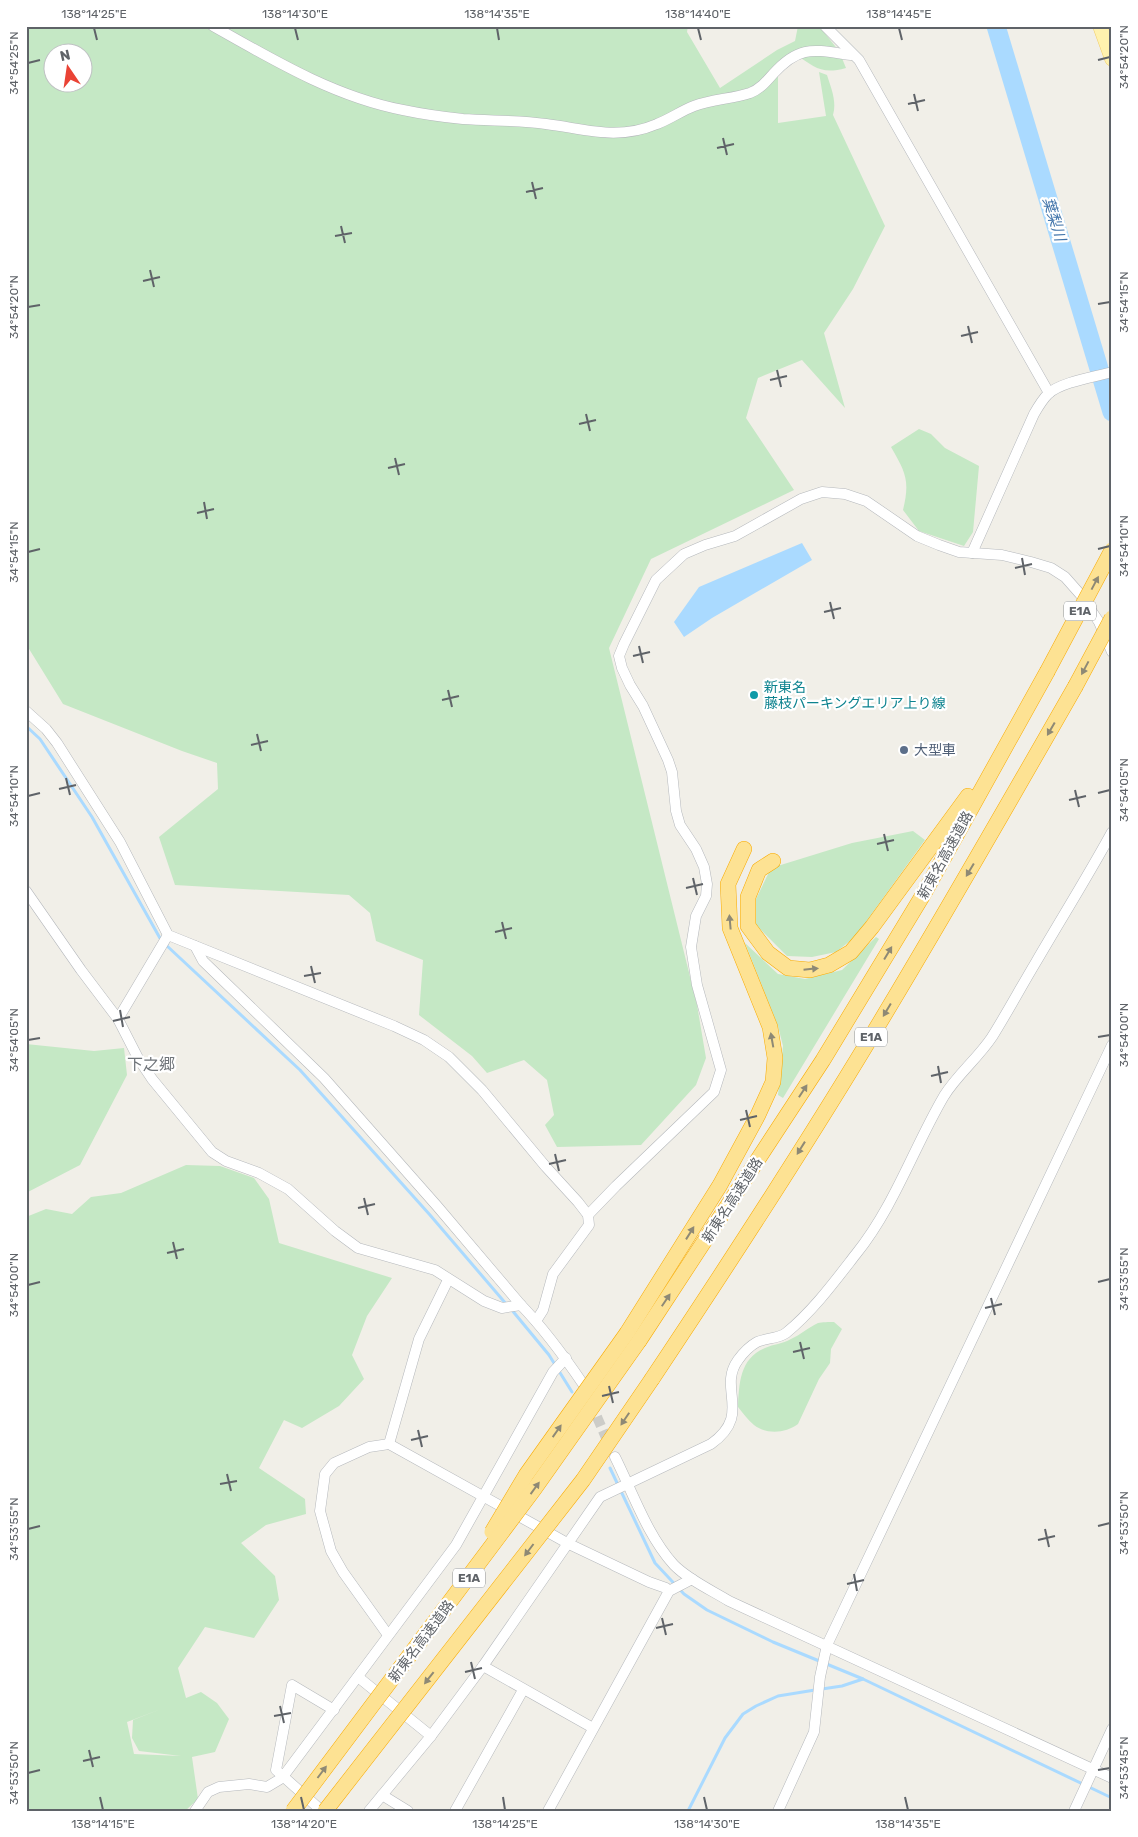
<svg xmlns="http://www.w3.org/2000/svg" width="1138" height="1837" font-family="Rubik,'Noto Sans JP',sans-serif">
  <rect width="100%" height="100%" fill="#f1efe8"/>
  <!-- green -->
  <g fill="#c5e8c5" fill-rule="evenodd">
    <path d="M26 26H688L687 32 720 88 777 50 795 41 798 26H819L839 51 846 68C821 75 815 67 795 54L778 66V123L826 116 819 72 827 75C831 88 837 101 833 115L885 226 853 289 824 333 845 408 802 360 758 378 746 418 794 490 651 559 609 648 697 1005 706 1058 696 1085 641 1145 557 1147 545 1125 554 1115 547 1080 524 1060 487 1073 472 1056 419 1015 423 960 376 941 370 913 349 895 175 885 159 837 218 789 217 763 182 751 63 704 26 644ZM52 52H82V82H52Z"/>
    <path d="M919 429 931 434 945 448 979 466 973 532 964 546 919 531 903 510C910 481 906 473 891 447Z"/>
    <polygon points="913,831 925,840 855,937 836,952 812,957 787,956 756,925 756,899 771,868 852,843"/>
    <polygon points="876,937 879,939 783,1098 778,1095 783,1046 778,1026 745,943 778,974 805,979 842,970"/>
    <polygon points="26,1044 94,1051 124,1048 127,1075 80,1165 26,1193"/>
    <path d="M186 1165 220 1166 254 1178 269 1199 279 1243 392 1278 367 1316 352 1355 364 1379 339 1406 302 1428 284 1420 259 1468 305 1499 306 1514 266 1525 241 1543 275 1576 279 1600 254 1638 205 1627 178 1668 186 1698 201 1692 217 1703 229 1719 215 1752 192 1757 198 1799 185 1811H26V1217L46 1209 72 1214 91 1197 121 1193ZM161 1709 133 1720 132 1738 139 1751 181 1756 134 1754 127 1722Z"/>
    <path d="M834 1322 842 1329 831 1349 830 1363 819 1379 798 1424C786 1433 767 1435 754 1425 748 1420 743 1413 738 1407 739 1383 740 1358 765 1348 774 1344 782 1344 791 1339 800 1335 809 1327 818 1323 822 1322 829 1322 834 1322Z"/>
  </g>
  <!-- water -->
  <polygon fill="#aadaff" points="802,543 812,560 712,618 684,637 674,622 699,587"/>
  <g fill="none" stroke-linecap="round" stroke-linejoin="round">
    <!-- stream -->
    <g stroke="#aadaff" stroke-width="3">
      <polyline points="26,726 40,739 92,817 161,940"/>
      <polyline points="166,945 300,1070 430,1215 507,1305"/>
      <polyline points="511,1309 549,1355 572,1392"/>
      <polyline points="610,1468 655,1563 684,1594 707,1610 773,1642 863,1679 1112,1798"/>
      <polyline points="822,1689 842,1686 863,1679"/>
      <polyline points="688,1811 725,1738 743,1714 756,1706 778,1696 815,1690"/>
    </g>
    <!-- river -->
    <polyline stroke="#aadaff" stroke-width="19" points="996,26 1112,412"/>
    <!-- minor-tunnel -->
    <polyline stroke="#ccccc8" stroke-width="10" stroke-dasharray="10 5" stroke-linecap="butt" points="591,1403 610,1447"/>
    <defs>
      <g id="minor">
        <path d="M213 26C273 60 335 97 403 110 422 114 443 117 463 119 490 121 518 120 546 124 586 129 617 141 657 124 670 119 681 111 694 106 712 99 732 99 750 93 760 89 766 82 773 74 800 44 814 50 851 55"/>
        <polyline points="825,26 859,60 1049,393"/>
        <path d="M972 553 1034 414C1038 407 1042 400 1048 394 1061 382 1094 377 1112 372"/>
        <polyline points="26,711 46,729 57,743 120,842 168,935 394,1026 424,1040 449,1057 482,1090 546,1167 578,1202 588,1215 589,1225 553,1274 543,1310 536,1321"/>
        <polyline points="26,891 81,970 118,1019 138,1058 152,1079 212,1152 226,1161 259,1173 288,1189 335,1231 358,1248 435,1270 484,1301 502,1308 521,1305"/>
        <path d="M195 946 203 961 324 1078 437 1206 521 1305C544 1329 564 1356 583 1384"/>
        <polyline points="118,1019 168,935"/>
        <polyline points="588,1215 616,1186 714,1092 721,1070 697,985 691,947 696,916 706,896 707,884 704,867 696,849 680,825 676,811 672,772 668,760 643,706 630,685 622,668 619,656 624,644 656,580 684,554 705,545 735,536 801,499 822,492 845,494 866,501 917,536 939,545 959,552 1002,555 1031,562 1051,568 1065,577 1080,594 1099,622 1112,652"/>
        <polyline points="389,1444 419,1339 448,1280"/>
        <path d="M615 1457C633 1493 647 1535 674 1565 689 1580 711 1590 729 1601L1112 1778"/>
        <polyline points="388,1635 343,1572 331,1551 320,1511 325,1474 334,1463 369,1447 389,1444 569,1544 649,1582 666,1588 669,1591"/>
        <polyline points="483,1666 593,1728"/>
        <polyline points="358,1677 431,1736"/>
        <polyline points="382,1795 408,1811"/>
        <polyline points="195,1811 208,1792 219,1787 249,1784 267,1787 282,1778 456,1545 553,1372 566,1358"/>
        <polyline points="322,1811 276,1770 292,1685 334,1710"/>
        <path d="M369 1811 431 1736 483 1666 600 1497 711 1444C753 1414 717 1389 738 1360 743 1353 750 1346 757 1342 766 1338 777 1339 786 1333 813 1311 835 1281 856 1254 894 1207 914 1147 944 1096 957 1075 978 1058 992 1037 1007 1013 1021 987 1036 962 1061 919 1088 876 1112 832"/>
        <polyline points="455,1811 523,1690"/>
        <polyline points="548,1811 669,1591 692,1579"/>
        <polyline points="778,1811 814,1732 820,1677 827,1645 1112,1045"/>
        <polyline points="1074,1811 1112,1729"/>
      </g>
      <polyline id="major" points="1100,26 1112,59"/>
      <g id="highway">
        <polyline points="773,861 759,870 748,897 748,926 768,953 788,968 810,970 829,965 851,952 872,927 968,796"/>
        <polyline points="627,1333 720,1185 758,1115 773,1082 775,1058 770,1027 730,928 728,884 744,849"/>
        <polyline points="639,1341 823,1060 923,895 1047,672"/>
        <path d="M652 1379C726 1268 799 1156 868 1042 939 925 1007 806 1075 687"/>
      </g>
    </defs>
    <!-- minor casing -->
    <use href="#minor" stroke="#b5b8bc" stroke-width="11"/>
    <!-- major casing -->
    <use href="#major" stroke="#f2c960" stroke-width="15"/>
    <!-- highway casing -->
    <use href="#highway" stroke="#f9ab00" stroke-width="16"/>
    <!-- minor -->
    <use href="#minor" stroke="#fff" stroke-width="10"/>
    <!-- major -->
    <use href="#major" stroke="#fff2af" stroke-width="14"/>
    <!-- highway -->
    <use href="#highway" stroke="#fde293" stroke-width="15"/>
    <defs>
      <g id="highway-bridge">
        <polyline points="1047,672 1112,550"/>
        <polyline points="1075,687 1112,618"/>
        <polyline points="492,1532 526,1475 627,1333"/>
        <polyline points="293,1811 535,1488 639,1341"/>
        <polyline points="325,1811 583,1480 652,1379"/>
      </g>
    </defs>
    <!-- highway-bridge casing -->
    <use href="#highway-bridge" stroke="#f9ab00" stroke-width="16" stroke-linecap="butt"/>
    <!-- highway-bridge -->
    <use href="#highway-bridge" stroke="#fde293" stroke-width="15"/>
  </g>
  <!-- one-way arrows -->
  <defs><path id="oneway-solid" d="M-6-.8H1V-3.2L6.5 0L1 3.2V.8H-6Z" transform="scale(1.25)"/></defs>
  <g fill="#8e8975">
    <use href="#oneway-solid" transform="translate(1095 583) rotate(-62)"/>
    <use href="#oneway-solid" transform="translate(1085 668) rotate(118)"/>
    <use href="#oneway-solid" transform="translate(1051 729) rotate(120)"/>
    <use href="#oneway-solid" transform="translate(970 870) rotate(121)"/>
    <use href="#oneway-solid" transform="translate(730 922) rotate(-95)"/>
    <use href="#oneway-solid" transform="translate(888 953) rotate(-59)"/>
    <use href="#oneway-solid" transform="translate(811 969) rotate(-6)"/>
    <use href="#oneway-solid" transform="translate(887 1010) rotate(121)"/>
    <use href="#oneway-solid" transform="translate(772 1040) rotate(-100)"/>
    <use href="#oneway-solid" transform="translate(803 1091) rotate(-57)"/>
    <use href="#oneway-solid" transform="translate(801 1148) rotate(122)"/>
    <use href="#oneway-solid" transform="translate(690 1233) rotate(-58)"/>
    <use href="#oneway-solid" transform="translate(666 1300) rotate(-56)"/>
    <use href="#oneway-solid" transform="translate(625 1419) rotate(124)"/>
    <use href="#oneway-solid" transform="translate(557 1431) rotate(-55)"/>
    <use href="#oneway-solid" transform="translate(535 1488) rotate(-54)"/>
    <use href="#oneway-solid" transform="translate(529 1550) rotate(127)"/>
    <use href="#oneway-solid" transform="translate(429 1678) rotate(128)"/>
    <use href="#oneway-solid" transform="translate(322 1772) rotate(-53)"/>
  </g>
  <!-- ticks -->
  <path fill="none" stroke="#5f6368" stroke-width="2" d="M94 28 97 40M295 28 298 40M497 28 499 40M698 28 701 40M899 28 902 40M1098 60 1110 57M28 63 40 60M914 94 918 111M908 104 925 100M723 138 727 155M717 148 734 144M532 182 536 199M526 192 543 188M341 226 345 243M335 236 352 233M150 270 154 287M143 281 160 277M1098 304 1110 302M28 307 40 305M968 326 972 343M961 336 978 332M777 370 781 387M770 380 787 376M586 414 590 431M579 424 596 420M395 458 399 475M388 468 405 464M204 502 207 519M197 513 214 509M1098 549 1110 546M28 552 40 549M1022 558 1025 575M1015 568 1032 564M830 602 834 619M824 612 841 608M639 646 643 663M633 656 650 652M448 690 452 707M442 700 459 696M257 734 261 751M251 745 268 741M66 778 70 795M59 789 76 785M1075 790 1079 807M1098 793 1110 790M28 796 40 793M1069 800 1086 796M884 834 888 851M877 844 894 840M693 878 697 895M686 888 703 884M502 922 506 939M495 932 512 928M311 966 315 983M304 976 321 973M120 1010 123 1027M113 1021 130 1017M1098 1037 1110 1035M28 1040 40 1038M938 1066 941 1083M931 1076 948 1072M746 1110 750 1127M740 1120 757 1116M555 1154 559 1171M549 1164 566 1160M364 1198 368 1215M358 1208 375 1204M173 1242 177 1259M167 1253 184 1249M1098 1282 1110 1279M28 1285 40 1282M991 1298 995 1315M985 1308 1002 1304M800 1342 804 1359M793 1352 810 1348M609 1386 613 1403M602 1396 619 1392M418 1430 422 1447M411 1440 428 1436M227 1474 231 1491M220 1484 237 1481M1098 1526 1110 1523M28 1529 40 1526M1045 1529 1049 1547M1038 1540 1055 1536M854 1574 857 1591M847 1584 864 1580M662 1618 666 1635M656 1628 673 1624M471 1662 475 1679M465 1672 482 1668M280 1706 284 1723M274 1716 291 1713M89 1750 93 1767M83 1761 100 1757M1098 1770 1110 1768M28 1773 40 1770M100 1797 103 1810M301 1797 304 1810M503 1797 505 1810M704 1797 707 1810M905 1797 908 1810"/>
  <!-- markers -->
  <circle fill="#0f9aa8" stroke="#fff" stroke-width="2" cx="754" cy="695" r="5"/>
  <circle fill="#5c6f8a" stroke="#fff" stroke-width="2" cx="904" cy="750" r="5"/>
  <g text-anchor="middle" stroke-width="4.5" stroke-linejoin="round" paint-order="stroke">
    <!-- shield labels -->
    <g fill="#fff" stroke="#8f9295" stroke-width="1">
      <rect x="1064" y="601.5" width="32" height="19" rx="4"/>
      <rect x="855" y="1027.5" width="32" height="19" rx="4"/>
      <rect x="453" y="1568.5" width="32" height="19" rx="4"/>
    </g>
    <g font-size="12" font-weight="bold" fill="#5f6368">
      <text x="1080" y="615">E1A</text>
      <text x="871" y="1041">E1A</text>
      <text x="469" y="1582">E1A</text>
    </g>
    <!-- culture labels -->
    <g font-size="14" fill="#0d838f" stroke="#fff" text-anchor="start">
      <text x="764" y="692">新東名<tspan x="764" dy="16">藤枝パーキングエリア上り線</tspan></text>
    </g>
    <!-- service labels -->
    <g font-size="14" fill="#4e5e75" stroke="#fff" text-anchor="start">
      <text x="914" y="755">大型車</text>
    </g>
    <!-- street labels -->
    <g font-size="14" fill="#5f6368" stroke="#fff">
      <text transform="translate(945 855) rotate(-61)" y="5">新東名高速道路</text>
      <text transform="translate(732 1200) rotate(-57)" y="5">新東名高速道路</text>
      <text transform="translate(421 1641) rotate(-53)" y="5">新東名高速道路</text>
    </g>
    <!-- water labels -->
    <g font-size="15" font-style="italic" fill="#4174aa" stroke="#fff">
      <text transform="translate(1054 219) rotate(73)" y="5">葉梨川</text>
    </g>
    <!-- quarter labels -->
    <g font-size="16" fill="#70757a" stroke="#fff">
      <text x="151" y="1070">下之郷</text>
    </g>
  </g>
  <!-- border -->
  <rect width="1138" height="1837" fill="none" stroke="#ffffff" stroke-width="55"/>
  <!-- north arrow -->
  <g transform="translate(68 68) rotate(347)"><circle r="24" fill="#ffffff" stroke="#bfc1c3"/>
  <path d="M0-4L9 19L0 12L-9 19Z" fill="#ea4335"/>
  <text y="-8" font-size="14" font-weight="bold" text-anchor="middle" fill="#5f6368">N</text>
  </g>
  <rect x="28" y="28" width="1082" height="1782" fill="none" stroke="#5f6368" stroke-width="2"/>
  <g font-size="12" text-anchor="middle" fill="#5f6368">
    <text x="94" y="18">138°14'25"E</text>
    <text x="295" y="18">138°14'30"E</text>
    <text x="497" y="18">138°14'35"E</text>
    <text x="698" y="18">138°14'40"E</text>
    <text x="899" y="18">138°14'45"E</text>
    <text transform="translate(1124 57) rotate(-90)" y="4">34°54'20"N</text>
    <text transform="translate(14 63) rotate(-90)" y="4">34°54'25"N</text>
    <text transform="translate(1124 302) rotate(-90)" y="4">34°54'15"N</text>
    <text transform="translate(14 307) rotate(-90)" y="4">34°54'20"N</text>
    <text transform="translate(1124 546) rotate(-90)" y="4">34°54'10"N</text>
    <text transform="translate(14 552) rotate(-90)" y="4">34°54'15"N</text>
    <text transform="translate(1124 790) rotate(-90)" y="4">34°54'05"N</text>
    <text transform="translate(14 796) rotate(-90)" y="4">34°54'10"N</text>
    <text transform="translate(1124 1035) rotate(-90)" y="4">34°54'00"N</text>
    <text transform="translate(14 1040) rotate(-90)" y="4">34°54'05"N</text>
    <text transform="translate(1124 1279) rotate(-90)" y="4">34°53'55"N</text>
    <text transform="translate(14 1285) rotate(-90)" y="4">34°54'00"N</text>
    <text transform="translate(1124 1523) rotate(-90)" y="4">34°53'50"N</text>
    <text transform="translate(14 1529) rotate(-90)" y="4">34°53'55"N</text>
    <text transform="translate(1124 1768) rotate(-90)" y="4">34°53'45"N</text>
    <text transform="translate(14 1773) rotate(-90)" y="4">34°53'50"N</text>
    <text x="103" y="1828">138°14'15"E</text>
    <text x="304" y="1828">138°14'20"E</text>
    <text x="505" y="1828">138°14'25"E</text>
    <text x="707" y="1828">138°14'30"E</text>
    <text x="908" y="1828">138°14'35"E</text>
  </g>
</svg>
